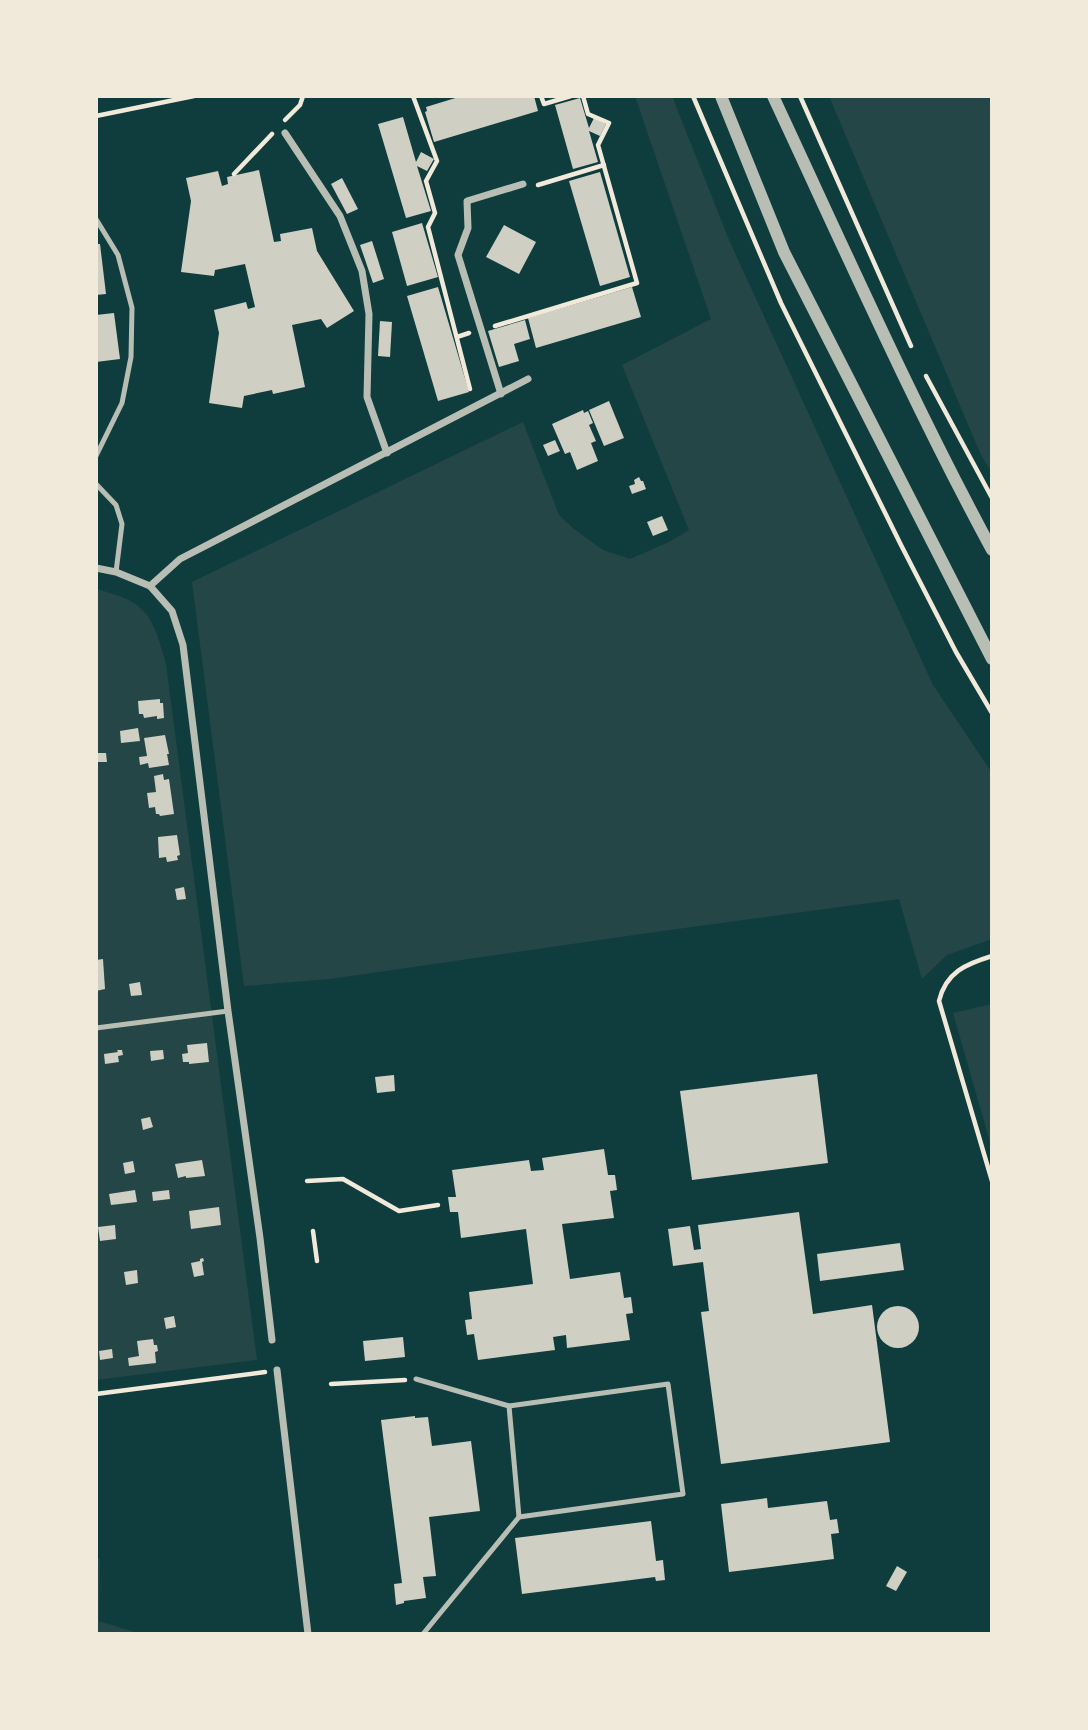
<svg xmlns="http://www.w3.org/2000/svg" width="1088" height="1730" font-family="Rubik,sans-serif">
  <rect width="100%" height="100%" fill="#0f3d3e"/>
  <!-- green -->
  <g fill="#244646">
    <polygon points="635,96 672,96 729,240 933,685 992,773 992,939 947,955 922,979 899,899 655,932 330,979 244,986 192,582 523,422 559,515 574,529 603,550 630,559 669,542 689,530 622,365 711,319"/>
    <polygon points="829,96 992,96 992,473 981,455"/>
    <path d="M96 589C148 602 152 615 166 664L257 1360 96 1380Z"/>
    <polygon points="992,1004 992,1149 953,1013"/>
    <polygon points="96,1558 100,1559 99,1621 141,1634 96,1634"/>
  </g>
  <!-- building -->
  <g fill="#cfcfc3">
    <polygon points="462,96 534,96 538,111 434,142 425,112 427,111 426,107"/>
    <polygon points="580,98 589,128 594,118 606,124 600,136 589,131 598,162 573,169 555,105"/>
    <polygon points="403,117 416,162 421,152 434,159 427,171 417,166 431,211 406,218 378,124"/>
    <polygon points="259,170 274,242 281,241 280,234 312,228 317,251 354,311 327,328 321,319 292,325 305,387 273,394 272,390 244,396 242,408 209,403 219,333 214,310 246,302 248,309 255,307 245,264 215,270 214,276 181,272 191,201 186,178 218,171 222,186 228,184 227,177"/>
    <polygon points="600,172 630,277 600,286 569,181"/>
    <polygon points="342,178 358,209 347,214 331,184"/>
    <polygon points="422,223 438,277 407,286 392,232"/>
    <polygon points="504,225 536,242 519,274 486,257"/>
    <polygon points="372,241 384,279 373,283 360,245"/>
    <polygon points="96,244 100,244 106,294 96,295"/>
    <polygon points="438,287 469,392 438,401 407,296"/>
    <polygon points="632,287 641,317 536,348 528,318"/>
    <polygon points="114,313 120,359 96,362 96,315"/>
    <polygon points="525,320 530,339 514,344 519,361 499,367 488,331"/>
    <polygon points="380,321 392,322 390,357 378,356"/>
    <polygon points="609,401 624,438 604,446 589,410"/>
    <polygon points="583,410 584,413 588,411 593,423 589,425 596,441 591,443 598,461 577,470 570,452 565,454 552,424"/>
    <polygon points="555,440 560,451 548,456 543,445"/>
    <polygon points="639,477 641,481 643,481 646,489 632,494 629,486 635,484 634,480"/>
    <polygon points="662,516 668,530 653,536 647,522"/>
    <polygon points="160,699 160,703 163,703 164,718 157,719 157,716 144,718 143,714 139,714 138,701"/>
    <polygon points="138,728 140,741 121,743 120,731"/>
    <polygon points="165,735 169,754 167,754 169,765 149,768 148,763 140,765 139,757 147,756 144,738"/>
    <polygon points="96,753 106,753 107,762 96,762"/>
    <polygon points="163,774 164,780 169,779 174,814 160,816 159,814 156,814 155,807 149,808 147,793 156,792 154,776"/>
    <polygon points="177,835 180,855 177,856 178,860 167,862 166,857 159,858 158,837"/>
    <polygon points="184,887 186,899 177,900 175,889"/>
    <polygon points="103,959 105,989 96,991 96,960"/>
    <polygon points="140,982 142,995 131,996 129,984"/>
    <polygon points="207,1043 209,1062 189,1064 189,1062 183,1062 182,1054 188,1053 187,1045"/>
    <polygon points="117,1050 122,1050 123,1055 118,1056 119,1062 105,1064 104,1054 118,1052"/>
    <polygon points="163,1050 164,1059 151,1061 150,1051"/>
    <polygon points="817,1074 828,1163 692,1180 680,1091"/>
    <polygon points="394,1075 395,1091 377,1093 375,1077"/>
    <polygon points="150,1117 153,1127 143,1130 141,1119"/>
    <polygon points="604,1149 608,1175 615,1175 617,1190 610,1191 614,1218 562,1224 570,1279 620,1272 624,1298 631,1297 633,1313 626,1314 630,1340 567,1348 566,1335 553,1337 555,1350 478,1360 474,1334 467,1335 465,1320 472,1319 469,1292 533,1284 526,1229 461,1238 458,1212 450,1212 448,1197 456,1197 452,1170 529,1160 531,1171 544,1170 542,1158"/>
    <polygon points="202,1160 205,1176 186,1178 186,1176 178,1178 175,1164"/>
    <polygon points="133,1161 135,1172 125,1174 123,1163"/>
    <polygon points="135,1190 137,1202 111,1205 109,1194"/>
    <polygon points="169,1190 170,1199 153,1201 152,1192"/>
    <polygon points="219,1207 221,1225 191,1229 189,1211"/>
    <polygon points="799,1212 813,1314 872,1305 890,1442 721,1464 701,1312 709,1311 703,1262 673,1266 668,1229 690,1226 694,1250 701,1249 698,1225"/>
    <polygon points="115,1225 116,1239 100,1241 98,1227"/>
    <polygon points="900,1243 904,1270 820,1281 817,1254"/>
    <polygon points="203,1258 204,1261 202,1262 204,1275 194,1277 191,1263 200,1261 200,1259"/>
    <polygon points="137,1270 138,1283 126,1285 124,1272"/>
    <circle cx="898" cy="1327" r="21"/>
    <polygon points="174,1316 176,1327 166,1329 164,1318"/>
    <polygon points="403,1337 405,1357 365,1361 363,1341"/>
    <polygon points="153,1339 154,1345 157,1345 158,1351 155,1352 156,1363 129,1366 128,1358 139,1356 137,1341"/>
    <polygon points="112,1349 113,1358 100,1360 99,1351"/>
    <polygon points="415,1416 415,1418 428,1417 432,1446 471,1441 480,1511 429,1517 436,1576 423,1577 426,1598 404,1601 404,1603 396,1605 394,1584 402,1583 381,1420"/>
    <polygon points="767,1498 768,1508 827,1501 830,1520 837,1519 839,1533 831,1534 834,1559 729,1572 721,1504"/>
    <polygon points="651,1521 656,1561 663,1560 665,1580 656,1581 655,1577 522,1594 515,1538"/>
    <polygon points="897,1566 907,1572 896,1591 886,1586"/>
  </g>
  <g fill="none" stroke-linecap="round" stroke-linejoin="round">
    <!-- path -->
    <g stroke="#f1e9da" stroke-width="4.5">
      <polyline points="413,96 437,161 426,181 435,213 428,227 470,389"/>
      <polyline points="541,96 544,104 571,96"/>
      <polyline points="693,96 781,303 901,545 956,652 992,713"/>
      <polyline points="800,96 911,346"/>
      <polyline points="96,116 194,96"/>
      <polyline points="285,120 300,105 303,96"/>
      <polyline points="234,174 272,134"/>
      <polyline points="538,185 604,165"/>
      <polyline points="495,326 637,283 598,145 609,123 588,114 583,96"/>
      <polyline points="457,337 469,333"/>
      <polyline points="926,376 992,498"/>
      <path d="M992 956C966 964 946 972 939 1001L992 1181"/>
      <polyline points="307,1181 343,1179 399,1211 438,1205"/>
      <polyline points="313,1231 317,1261"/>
      <polyline points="331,1384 405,1380"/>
      <polyline points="96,1394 265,1372"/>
    </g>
    <!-- service -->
    <g stroke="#b8beb3" stroke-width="5">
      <polyline points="96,219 118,255 132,308 131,357 122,403 96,456"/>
      <polyline points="96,484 116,505 122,524 116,572"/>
      <polyline points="96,1028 228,1011"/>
      <polyline points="416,1379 509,1406 519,1517 423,1634"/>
      <polyline points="509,1406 668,1384 683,1494 519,1517"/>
    </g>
    <!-- minor -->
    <g stroke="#b8beb3" stroke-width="7">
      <polyline points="285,133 340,216 362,271 369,314 367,397 387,453"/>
      <polyline points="501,394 458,255 468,228 467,201 523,184"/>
      <polyline points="96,568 116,572 150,586 172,611 183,645 228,1011 260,1238 272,1340"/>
      <polyline points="150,586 180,559 528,379"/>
      <polyline points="277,1370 308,1634"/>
    </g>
    <!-- tertiary -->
    <g stroke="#b8beb3" stroke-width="12">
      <polyline points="721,96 784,252 992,659"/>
      <path d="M773 96C844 248 912 402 992 550"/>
    </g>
  </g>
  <!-- border -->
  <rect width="1088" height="1730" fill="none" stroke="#f1e9da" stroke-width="196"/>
</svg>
